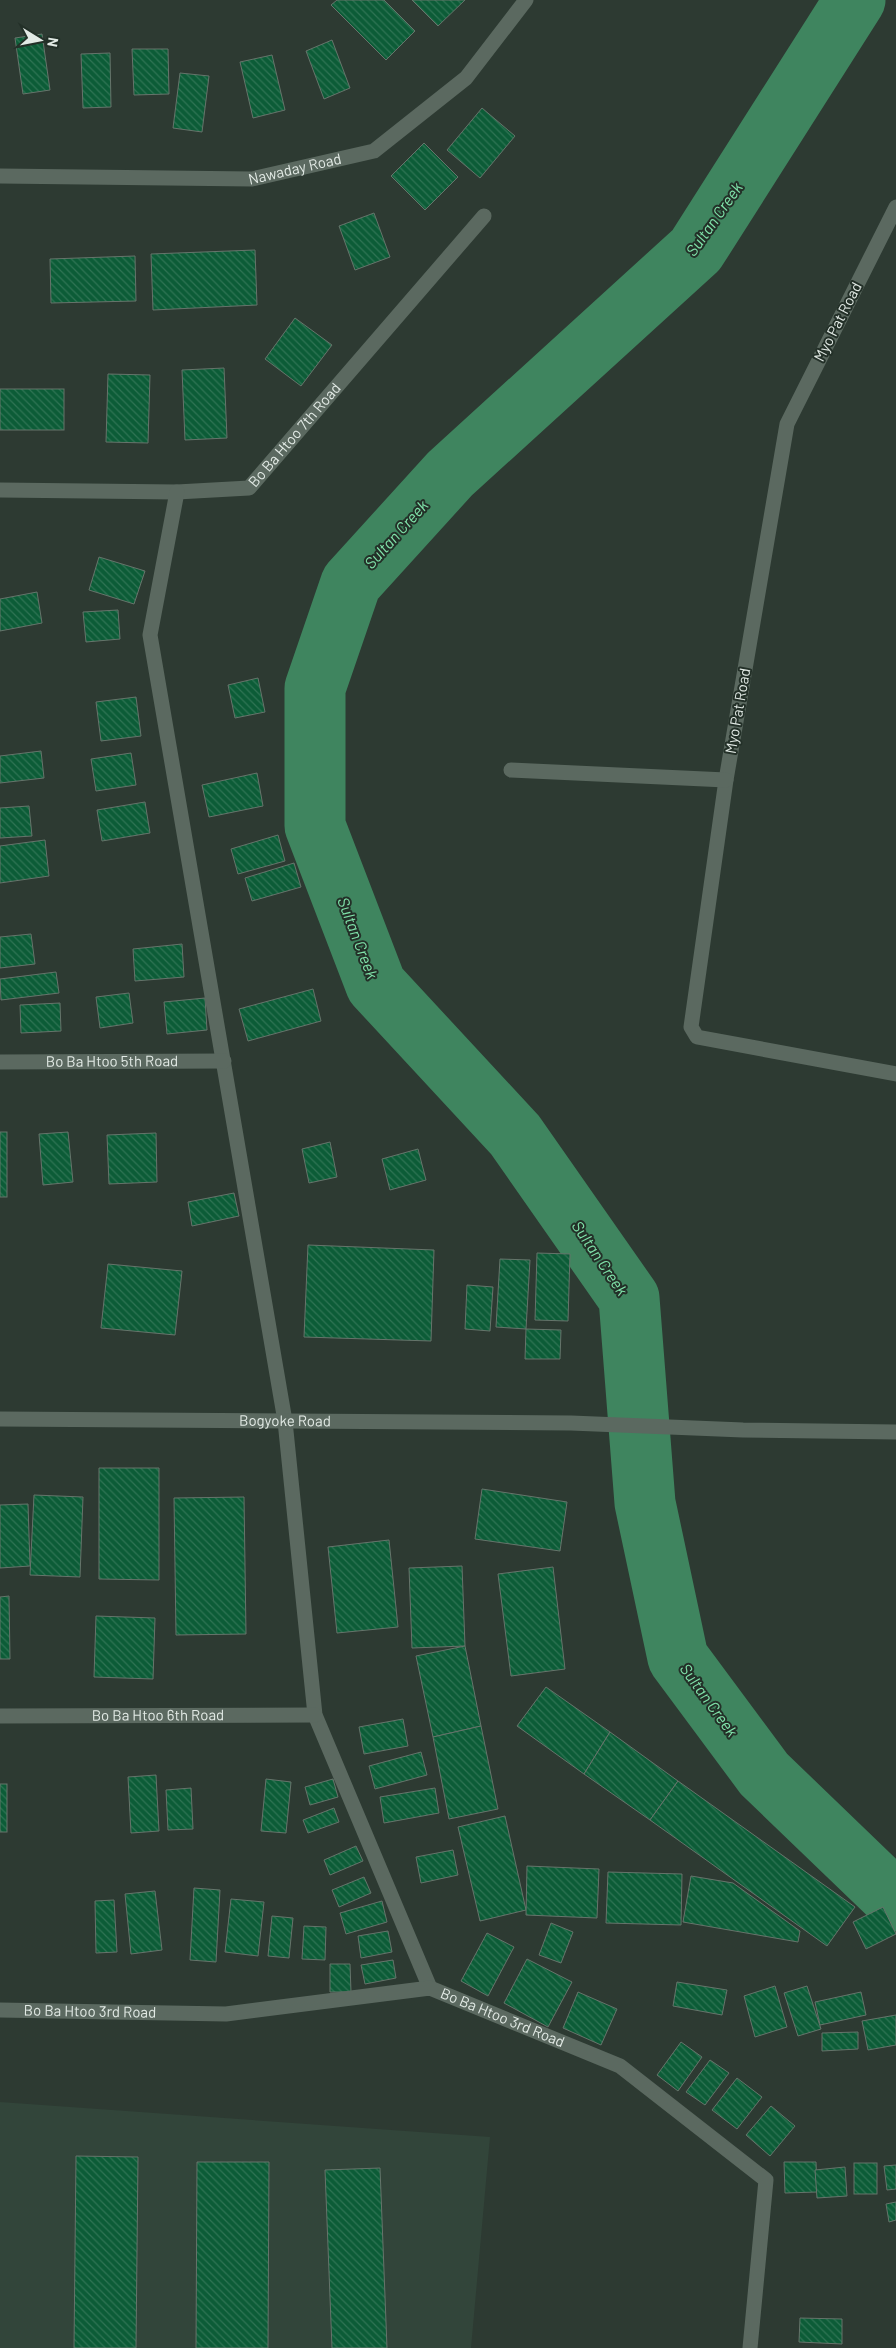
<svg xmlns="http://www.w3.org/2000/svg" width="896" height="2348" font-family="Barlow,sans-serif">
  <defs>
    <pattern id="building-back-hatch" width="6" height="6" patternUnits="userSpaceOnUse" patternTransform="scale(1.25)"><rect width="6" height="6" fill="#0c5c37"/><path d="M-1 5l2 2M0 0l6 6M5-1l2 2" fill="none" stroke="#2f7454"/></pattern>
  </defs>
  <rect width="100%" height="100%" fill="#2d3a32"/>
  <!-- built -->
  <polygon fill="#32453a" points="0,2102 490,2137 471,2348 0,2348"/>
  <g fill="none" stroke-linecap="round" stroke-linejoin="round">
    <!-- river -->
    <polyline stroke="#3f855f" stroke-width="61" points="855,0 696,250 450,474 351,583 315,688 315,826 376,985 515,1135 629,1298 645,1503 678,1658 764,1774 896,1901"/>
  </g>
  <!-- building -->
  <g fill="url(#building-back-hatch)" stroke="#66746b">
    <polygon points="337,0 384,0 415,31 386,60 331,5"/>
    <polygon points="412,0 465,0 438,26"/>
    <polygon points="42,34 50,90 23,94 15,38"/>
    <polygon points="332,40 350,88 324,99 306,51"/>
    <polygon points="132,49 168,49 169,94 134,95"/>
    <polygon points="110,53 111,107 83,108 81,54"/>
    <polygon points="272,55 285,110 253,118 240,62"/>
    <polygon points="180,73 209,76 202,132 173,128"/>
    <polygon points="482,108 515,136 480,178 447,150"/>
    <polygon points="424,143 458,177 425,210 391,176"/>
    <polygon points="374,213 390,257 355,270 339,226"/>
    <polygon points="255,250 257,305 153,310 151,254"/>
    <polygon points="135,256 136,301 51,303 50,259"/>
    <polygon points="295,318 332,345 301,386 265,359"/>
    <polygon points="224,368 227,438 185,440 182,370"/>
    <polygon points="108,374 150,375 148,443 106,442"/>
    <rect x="0" y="389" width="64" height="41"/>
    <polygon points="99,557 145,571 134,604 89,590"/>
    <polygon points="37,592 42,623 0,631 0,599"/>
    <polygon points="118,610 120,639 86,642 83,612"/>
    <polygon points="258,678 265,712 235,718 228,685"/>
    <polygon points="136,697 141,736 101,741 96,702"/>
    <polygon points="41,751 44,778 0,783 0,756"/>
    <polygon points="131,753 136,785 96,791 91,759"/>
    <polygon points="257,773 263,806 209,817 202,785"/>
    <polygon points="145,802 150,833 102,841 97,810"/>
    <polygon points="29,806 32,836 0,838 0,808"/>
    <polygon points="278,835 285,861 238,874 231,849"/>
    <polygon points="45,840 49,876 0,883 0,846"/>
    <polygon points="294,863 301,887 252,901 245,878"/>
    <polygon points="31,934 35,964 0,968 0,937"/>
    <polygon points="182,944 184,977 135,981 133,949"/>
    <polygon points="56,972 59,993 1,1000 0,979"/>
    <polygon points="313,989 321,1021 248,1041 239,1009"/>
    <polygon points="129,993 133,1023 100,1028 96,997"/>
    <polygon points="205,998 207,1030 167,1034 164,1002"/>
    <polygon points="60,1003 61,1031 21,1033 20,1005"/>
    <rect x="0" y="1132" width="7" height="65"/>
    <polygon points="68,1132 73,1182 43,1185 39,1134"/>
    <polygon points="156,1133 157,1182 109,1184 107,1135"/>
    <polygon points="330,1142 337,1177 309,1183 302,1149"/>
    <polygon points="418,1149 426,1180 390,1190 382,1159"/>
    <polygon points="234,1193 239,1216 192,1226 188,1202"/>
    <polygon points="308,1245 434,1250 431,1341 304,1337"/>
    <polygon points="537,1253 570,1254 568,1321 535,1320"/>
    <polygon points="500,1259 530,1260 526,1329 496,1327"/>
    <polygon points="108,1264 182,1271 175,1335 101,1328"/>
    <polygon points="467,1285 493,1287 490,1331 465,1329"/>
    <polygon points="526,1329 561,1330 560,1359 525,1359"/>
    <polygon points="99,1468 159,1468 159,1580 99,1579"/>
    <polygon points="482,1489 567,1502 560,1551 475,1539"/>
    <polygon points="34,1495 83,1497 80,1577 30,1575"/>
    <polygon points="244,1497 246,1634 176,1635 174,1498"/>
    <polygon points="28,1504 30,1566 0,1568 0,1505"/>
    <polygon points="389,1540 398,1627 337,1633 328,1547"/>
    <polygon points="462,1566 465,1646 412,1648 409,1568"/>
    <polygon points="553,1567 565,1669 511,1676 498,1574"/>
    <polygon points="9,1596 10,1659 0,1659 0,1597"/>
    <polygon points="96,1616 155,1618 153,1679 94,1677"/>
    <polygon points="465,1646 481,1726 433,1737 416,1656"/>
    <polygon points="546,1687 610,1732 584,1774 517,1726"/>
    <polygon points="403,1719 408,1746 364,1754 359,1727"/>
    <polygon points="481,1726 498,1809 449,1819 433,1737"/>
    <polygon points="610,1732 678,1781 650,1820 584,1774"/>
    <polygon points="421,1752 427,1775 375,1789 369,1766"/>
    <polygon points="156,1775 159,1831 131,1833 128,1777"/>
    <polygon points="266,1779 291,1782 286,1833 261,1831"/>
    <polygon points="333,1779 338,1797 310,1805 305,1787"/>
    <polygon points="678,1781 855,1907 827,1946 650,1820"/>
    <rect x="0" y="1784" width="7" height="48"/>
    <polygon points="191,1788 193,1829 168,1830 166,1790"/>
    <polygon points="435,1788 439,1813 384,1823 380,1797"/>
    <polygon points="334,1808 339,1822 308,1833 303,1820"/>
    <polygon points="505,1816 526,1910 480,1921 458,1827"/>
    <polygon points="356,1846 363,1861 330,1875 324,1860"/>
    <polygon points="453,1850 458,1875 421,1883 416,1857"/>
    <polygon points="527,1866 599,1869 597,1918 526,1915"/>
    <polygon points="608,1872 682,1874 681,1925 606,1923"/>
    <polygon points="691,1876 733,1883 800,1931 798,1942 683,1922"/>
    <polygon points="364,1877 371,1893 339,1907 332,1890"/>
    <polygon points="194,1888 220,1890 216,1962 190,1960"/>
    <polygon points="155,1891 162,1950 131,1954 125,1894"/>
    <polygon points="231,1899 264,1902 258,1956 225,1952"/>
    <polygon points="114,1900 117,1952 96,1953 95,1901"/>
    <polygon points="382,1901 387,1922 346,1934 340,1913"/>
    <polygon points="883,1907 896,1934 866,1949 853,1922"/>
    <polygon points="272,1916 293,1918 289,1958 268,1956"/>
    <polygon points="551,1923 573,1932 561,1963 539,1955"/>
    <polygon points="304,1926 326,1927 325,1960 302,1959"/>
    <polygon points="388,1931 392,1952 361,1958 358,1936"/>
    <polygon points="487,1933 514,1947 488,1996 461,1981"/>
    <polygon points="527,1959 572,1982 548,2027 504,2003"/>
    <polygon points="393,1960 396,1978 365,1984 361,1965"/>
    <polygon points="330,1964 350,1964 351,1992 330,1992"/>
    <polygon points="677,1982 727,1990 722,2015 673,2006"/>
    <polygon points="775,1986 787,2027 755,2037 744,1996"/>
    <polygon points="807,1986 821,2029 798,2036 784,1993"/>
    <polygon points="578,1992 617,2009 601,2045 563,2028"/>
    <polygon points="861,1992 866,2015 820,2025 815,2002"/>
    <polygon points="896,2015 896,2045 868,2050 862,2021"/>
    <polygon points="858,2032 858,2049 822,2051 822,2033"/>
    <polygon points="681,2042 702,2057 678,2091 657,2075"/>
    <polygon points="710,2060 729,2073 705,2105 686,2092"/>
    <polygon points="737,2078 762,2097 737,2129 712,2110"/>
    <polygon points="771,2106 795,2126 770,2156 746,2135"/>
    <polygon points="76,2156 138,2157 136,2348 74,2348"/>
    <polygon points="197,2162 269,2162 268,2348 196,2348"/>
    <polygon points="784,2162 816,2162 817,2192 785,2193"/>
    <rect x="854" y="2163" width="23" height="31"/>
    <polygon points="896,2165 896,2189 887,2190 884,2166"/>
    <polygon points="845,2167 847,2196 817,2198 815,2170"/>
    <polygon points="380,2168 387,2348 332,2348 325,2170"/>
    <polygon points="896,2202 896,2220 889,2222 886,2204"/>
    <polygon points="800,2318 842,2319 842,2344 799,2342"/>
  </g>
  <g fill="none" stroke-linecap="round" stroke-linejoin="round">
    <!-- street -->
    <g stroke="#5b6960" stroke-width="15">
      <path id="s1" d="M0 176 252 179 374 151 466 78 526 0"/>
      <polyline points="896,207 787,424 726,780 691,1027 697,1037 896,1074"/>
      <path id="s2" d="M0 490 177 492 249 488 484 216"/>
      <polyline points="177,492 150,635 285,1421 315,1715 430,1988"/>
      <polyline points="511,770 726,780"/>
      <path id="s3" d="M0 1062 224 1061"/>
      <path id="s4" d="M0 1419 571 1423 743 1430 896 1432"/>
      <path id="s5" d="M0 1716 315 1715"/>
      <path id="s6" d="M0 2010 226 2014 430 1988 620 2066 766 2180 750 2348"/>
    </g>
  </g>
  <g text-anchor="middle" stroke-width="4" stroke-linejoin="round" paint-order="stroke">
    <!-- street labels -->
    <g font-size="15" fill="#e2eae5" stroke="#233028">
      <text dy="5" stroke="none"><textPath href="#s1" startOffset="296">Nawaday Road</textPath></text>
      <text transform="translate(838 322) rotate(-63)" y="5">Myo Pat Road</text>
      <text dy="5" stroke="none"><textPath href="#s2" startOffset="319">Bo Ba Htoo 7th Road</textPath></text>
      <text transform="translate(738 711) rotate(-80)" y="5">Myo Pat Road</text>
      <text dy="5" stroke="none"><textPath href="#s3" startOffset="112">Bo Ba Htoo 5th Road</textPath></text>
      <text dy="5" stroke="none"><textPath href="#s4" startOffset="285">Bogyoke Road</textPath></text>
      <text dy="5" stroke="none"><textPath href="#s5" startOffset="158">Bo Ba Htoo 6th Road</textPath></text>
      <text dy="5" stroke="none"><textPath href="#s6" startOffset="90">Bo Ba Htoo 3rd Road</textPath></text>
      <text dy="5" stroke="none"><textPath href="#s6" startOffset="510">Bo Ba Htoo 3rd Road</textPath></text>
    </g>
    <!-- water labels -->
    <g font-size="16" font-style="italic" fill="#80e3aa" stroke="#233028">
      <text transform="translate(714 219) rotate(-55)" y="6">Sultan Creek</text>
      <text transform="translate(396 534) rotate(-48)" y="6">Sultan Creek</text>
      <text transform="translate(358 938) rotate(69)" y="6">Sultan Creek</text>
      <text transform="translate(600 1258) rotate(56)" y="6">Sultan Creek</text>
      <text transform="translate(709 1700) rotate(54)" y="6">Sultan Creek</text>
    </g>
  </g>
  <!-- north arrow -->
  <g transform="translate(40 40) rotate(100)" stroke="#233028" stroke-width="4" paint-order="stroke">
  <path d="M0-4L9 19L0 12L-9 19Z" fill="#e2eae5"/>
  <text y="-8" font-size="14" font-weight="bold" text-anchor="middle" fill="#e2eae5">N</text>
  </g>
</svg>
